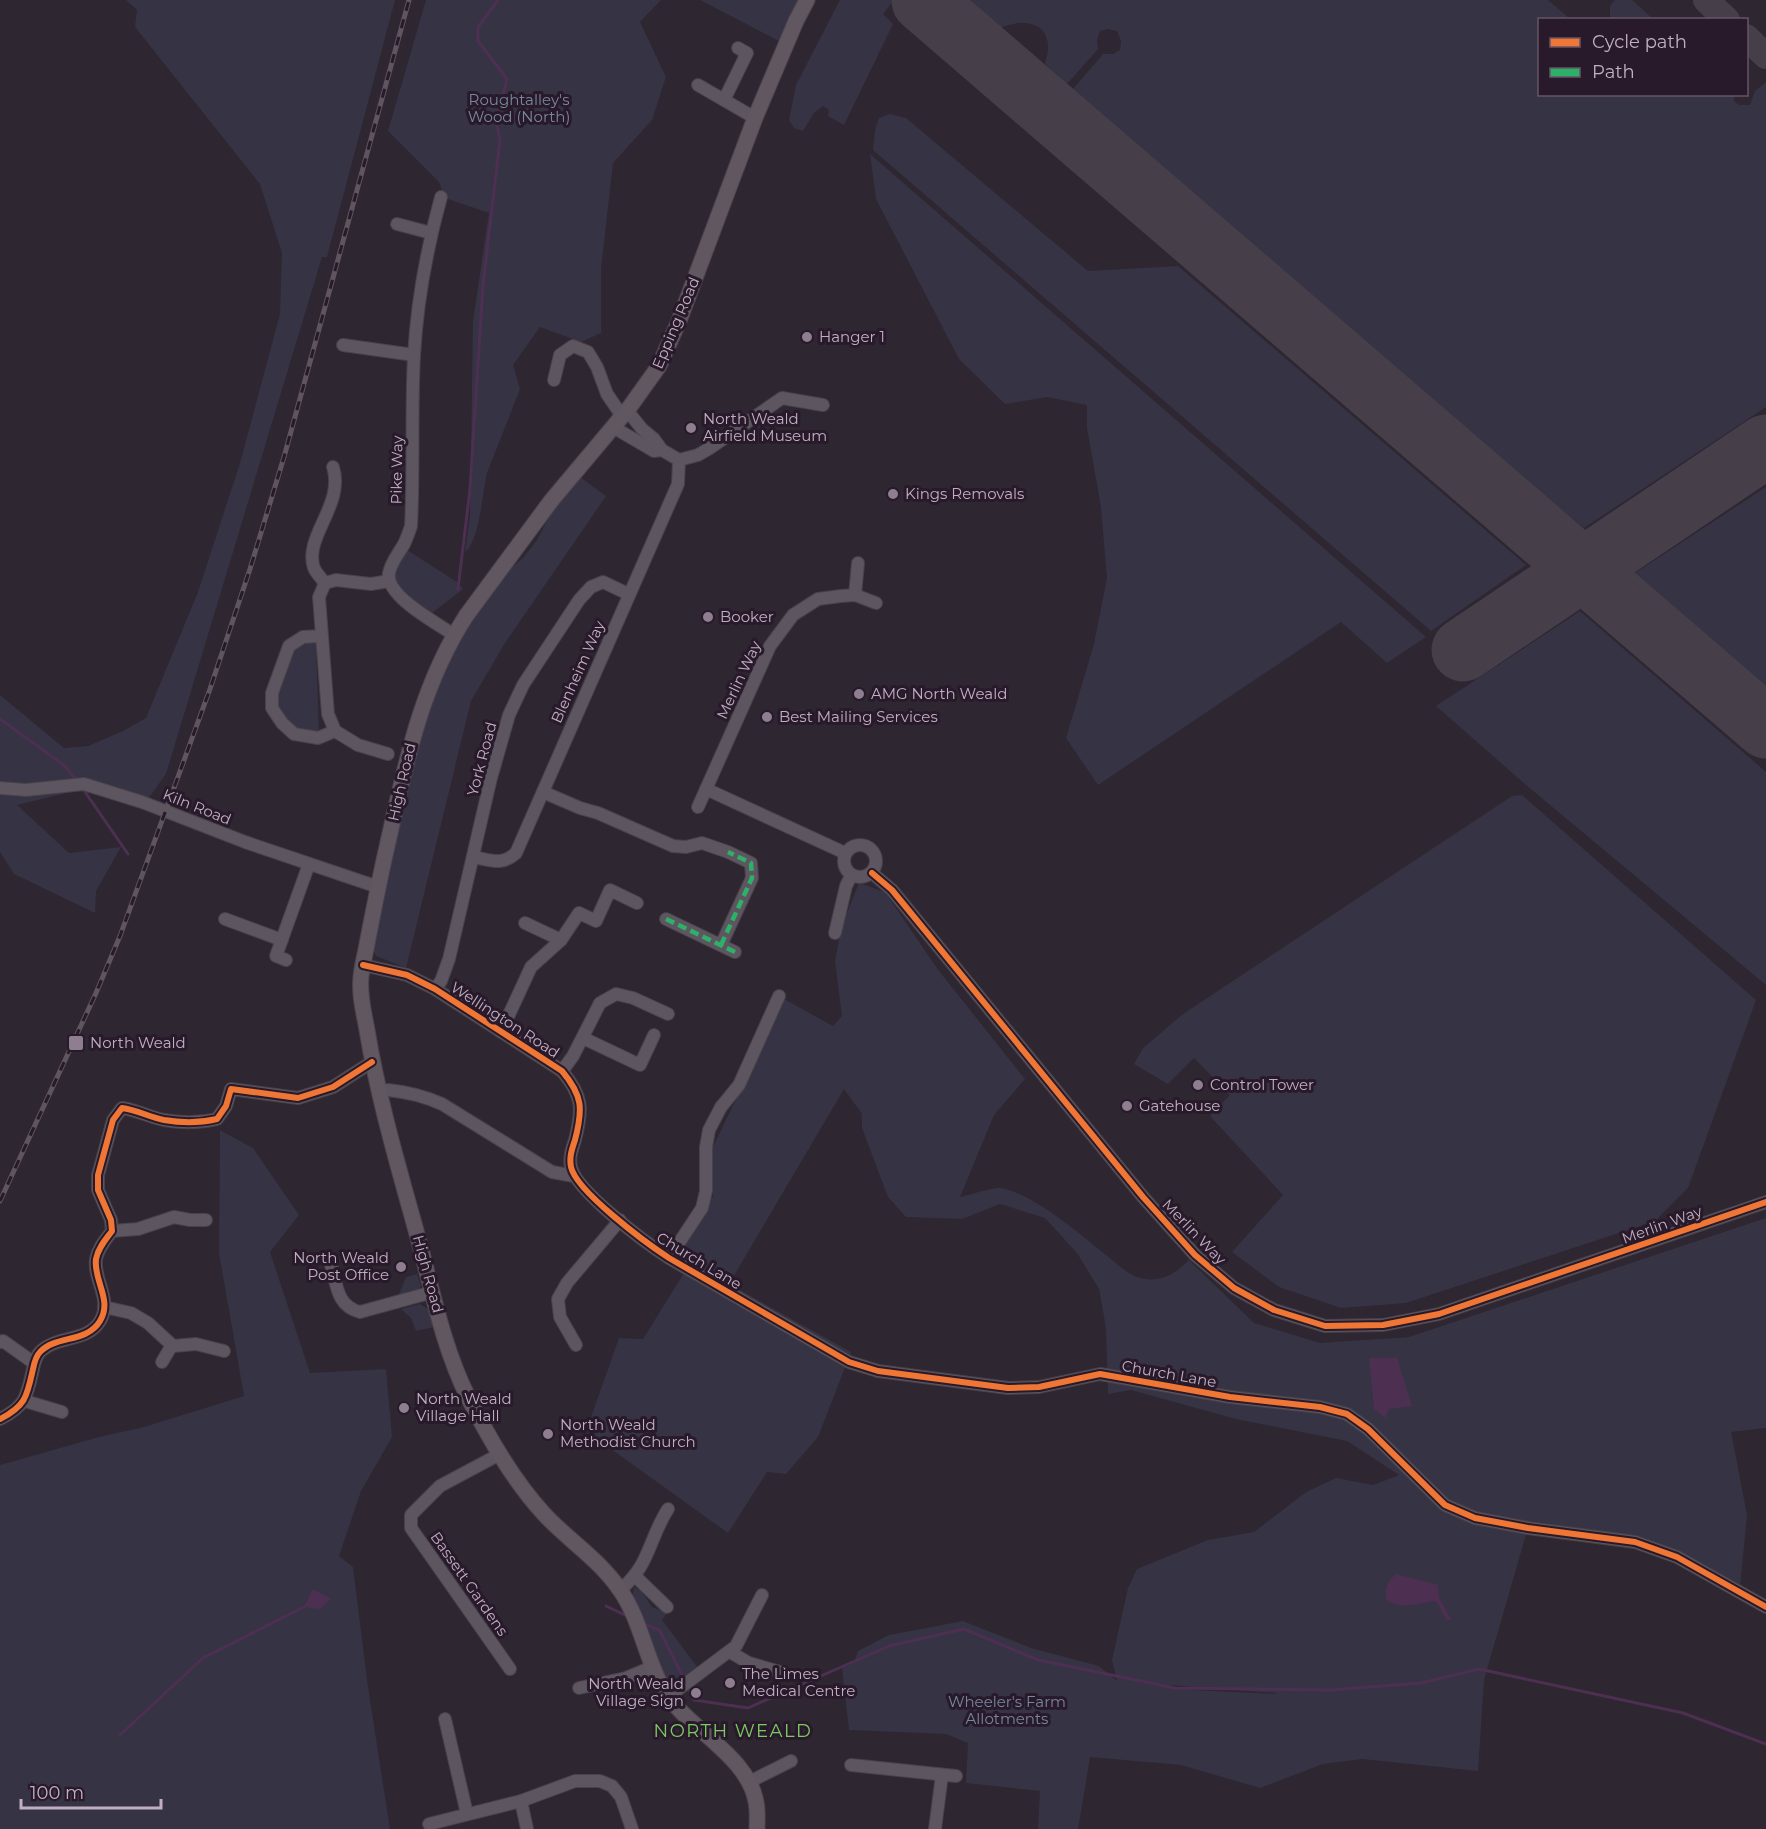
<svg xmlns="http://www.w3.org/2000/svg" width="1766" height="1829" font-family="Montserrat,sans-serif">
  <rect width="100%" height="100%" fill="#2e2630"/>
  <!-- green -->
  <g fill="#363345" fill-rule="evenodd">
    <polygon points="126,0 395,0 327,257 322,257 166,774 142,807 79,790 17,805 69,853 121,847 96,891 95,913 14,874 0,852 0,695 64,748 88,746 123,731 146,718 198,592 240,463 280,314 282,253 260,184 135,27 137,10"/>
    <path d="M426 0H661L640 22 666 77 652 120 613 163 601 269V333L581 342 540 327 513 365 520 389 487 473C483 490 479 543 465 552L470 515 473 321 489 213 445 198 439 182 388 131Z"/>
    <polygon points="700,0 798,0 779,41"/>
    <polygon points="840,0 894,0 883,14 893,24 844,125 828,116 829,110 823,106 814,113 803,131 794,128 789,120 796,85"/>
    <path d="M967 0H1548L1570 19 1540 20V94H1735L1734 101 1739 105H1750L1755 91 1766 82V407L1584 528 1521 477 1131 141 1073 89 1103 54H1113L1120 50 1121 41 1117 31 1108 29 1100 31 1097 40 1098 49 1067 84 1045 64C1046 58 1049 51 1048 45 1046 19 1018 20 1000 28Z"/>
    <polygon points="1615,0 1632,0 1653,19 1610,19 1610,6"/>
    <polygon points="890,114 906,118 1088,271 1178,266 1526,565 1431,631 873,150 875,130 879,118"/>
    <polygon points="870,154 1426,637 1387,663 1341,622 1098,785 1066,738 1094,644 1107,578 1101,507 1087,428 1087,405 1047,397 1005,404 959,359 876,199"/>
    <polygon points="580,477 606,496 505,643 471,701 406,968 376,956 372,948 383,887 429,701 454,645 505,573 523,558 537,540 551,513"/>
    <polygon points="1766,487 1766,686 1635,573"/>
    <path d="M407 550 457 582 463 589 432 613C413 600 399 597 394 574Z"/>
    <polygon points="1580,611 1766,772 1766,985 1526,785 1436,706"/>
    <polygon points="298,643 316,643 319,733 306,733 285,722 278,708 276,698 293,647"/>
    <polygon points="1522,795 1756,1000 1688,1188 1655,1221 1406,1303 1341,1308 1279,1287 1232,1252 1283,1195 1210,1116 1230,1095 1194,1058 1168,1084 1134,1064 1143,1048 1183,1014 1512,796"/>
    <path d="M859 883 885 892 939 971 1025 1079 994 1115 960 1197C969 1195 994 1187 1000 1188 1031 1192 1081 1235 1106 1255 1115 1262 1128 1275 1140 1278 1161 1283 1175 1274 1189 1260L1254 1323 1320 1343 1409 1337 1766 1218V1428L1731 1432 1747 1515 1740 1586 1684 1555 1635 1536 1530 1521 1484 1680 1478 1771 1362 1759 1323 1764 1260 1788 1181 1765 1090 1757 1078 1829H1038L1040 1791 966 1783 968 1743 946 1734 849 1730 842 1668 857 1661 855 1660 858 1651 889 1635 963 1621 1031 1648 1099 1666 1117 1681 1112 1660 1128 1588 1137 1569 1208 1540 1254 1532 1306 1492 1336 1478 1373 1485 1399 1475 1347 1441 1236 1419 1131 1390 1108 1394 1106 1328 1099 1289 1077 1253 1045 1218 1000 1204 962 1219 906 1217 888 1197 862 1128V1114L844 1089 729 1284 851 1352 818 1437 786 1474 767 1472 728 1533 586 1431 619 1338 643 1339 689 1265 679 1254 713 1196 712 1149 784 999 833 1026 842 1016 835 961 842 925ZM1141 1683 1276 1693V1694L1193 1690Z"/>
    <polygon points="220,1130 253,1148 299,1215 270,1252 310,1373 386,1369 392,1437 361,1491 339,1556 353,1567 368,1687 390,1829 0,1829 0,1465 99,1437 144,1427 244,1396 219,1253"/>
    <polygon points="417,1274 421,1286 416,1293 397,1299 406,1277"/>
    <polygon points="420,1304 428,1309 434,1327 416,1331 411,1318 401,1309"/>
    <polygon points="634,1587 642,1592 652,1607 667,1613 662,1620 698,1668 678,1683 669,1683 665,1679 636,1606 633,1595"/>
  </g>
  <!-- water -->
  <g fill="#4d2f52">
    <polygon points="1369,1358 1397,1358 1412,1406 1389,1409 1385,1418 1374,1409"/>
    <path d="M1396 1574 1438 1585 1439 1598 1451 1619 1448 1621C1441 1614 1442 1607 1435 1601 1419 1603 1399 1611 1386 1599 1385 1587 1387 1582 1396 1574Z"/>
    <polygon points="313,1589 331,1599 320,1609 304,1607"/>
  </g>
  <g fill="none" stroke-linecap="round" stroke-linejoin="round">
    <!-- stream -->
    <g stroke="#4d2f52" stroke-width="3">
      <polyline points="458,589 470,489 483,285 500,140 496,121 507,79 478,41 478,27 498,0"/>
      <polyline points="0,719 65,766 77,781"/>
      <polyline points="83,789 128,854"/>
      <polyline points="606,1606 629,1617"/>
      <polyline points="643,1623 660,1631 685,1681"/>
      <polyline points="688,1687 694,1700 748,1708 889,1646 964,1629 1038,1660 1175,1688 1331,1690 1421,1683 1479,1669 1683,1713 1766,1744"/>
      <polyline points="120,1735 203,1658 304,1607"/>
    </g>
    <!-- taxiway -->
    <g stroke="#463e48" stroke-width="26">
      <polyline points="1706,0 1727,20"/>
      <polyline points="1746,37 1766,56"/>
    </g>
    <!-- runway -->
    <g stroke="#463e48" stroke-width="63">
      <polyline points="923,1 1766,727"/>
      <polyline points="1463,650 1766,446"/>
    </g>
    <defs>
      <g id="minor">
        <polyline points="698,85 755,118"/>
        <polyline points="724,100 747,53 738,48"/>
        <path d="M441 197C427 248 417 302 414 356 411 412 414 469 411 526 409 532 407 538 404 544 399 553 391 562 389 573 385 596 437 623 454 635"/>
        <polyline points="397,224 431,233"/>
        <polyline points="343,345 414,355"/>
        <polyline points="554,380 560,355 573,346 588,352 597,367 607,394 622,416"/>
        <polyline points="629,408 630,414 642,429 654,439 662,450 679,460 698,455 710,448 782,398 823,405"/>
        <polyline points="613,427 654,451 662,450"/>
        <path d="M325 583C322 579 316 573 314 568 303 537 345 505 333 467"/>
        <polyline points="855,595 858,563"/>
        <polyline points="321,636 303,637 289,646 272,693 272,708 282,723 294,734 318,738 335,731"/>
        <polyline points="388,754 358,745 335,731 328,714 319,597 325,583 336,580 371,584 389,581"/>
        <polyline points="0,788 26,790 84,784 142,802 245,842 378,887"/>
        <polyline points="706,789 845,853"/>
        <polyline points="543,792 580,808 598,813 673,846 686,847 702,843 728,852 751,863 752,878 721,945"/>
        <polyline points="698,807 770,646 793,615 818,599 841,596 855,595 876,603"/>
        <circle cx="860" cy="861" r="16"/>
        <path d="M473 857C491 860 502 866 516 853L678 484 679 460"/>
        <polyline points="872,873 892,890 1143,1197 1195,1255 1234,1288 1274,1310 1325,1326 1383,1325 1439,1314 1766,1202"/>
        <polyline points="225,919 282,940"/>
        <polyline points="666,919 735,952"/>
        <polyline points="525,923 561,940"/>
        <polyline points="835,933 846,886 851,876"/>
        <polyline points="286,960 276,956 309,864"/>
        <path d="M363 965 407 975 435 989 562 1071C583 1096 583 1109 575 1140 572 1149 569 1157 571 1167 576 1191 646 1243 669 1258L849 1362 878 1371 1008 1388 1039 1387 1100 1374 1230 1397 1320 1407 1347 1414 1368 1429 1445 1505 1475 1518 1528 1528 1635 1542 1677 1557 1766 1607"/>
        <polyline points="435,989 441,981 449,959 491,778 509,715 523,685 579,600 591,587 603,582 622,591"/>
        <polyline points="501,1032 531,967 561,940 579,913 596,921 610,890 637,903"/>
        <polyline points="583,1038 640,1065 654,1035"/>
        <polyline points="562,1071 573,1056 600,1003 616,994 633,998 668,1014"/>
        <path d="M388 1090C408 1092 424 1096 442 1104L552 1172 574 1176"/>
        <polyline points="112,1231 138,1229 174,1217 190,1220 206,1220"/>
        <polyline points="669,1258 702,1208 706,1191 706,1147 709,1130 721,1107 739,1085 779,996"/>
        <path d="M331 1265C337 1286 337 1306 360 1312L433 1292"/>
        <polyline points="104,1307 131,1313 148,1323 173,1346 196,1344 224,1351"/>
        <polyline points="0,1342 3,1341 34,1363"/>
        <polyline points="576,1345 560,1317 558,1299 567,1283 620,1220"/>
        <polyline points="162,1362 172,1345"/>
        <polyline points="25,1401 62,1412"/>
        <path d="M0 1419C26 1406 27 1396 33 1369 34 1364 36 1356 40 1352 56 1335 87 1343 100 1321 113 1300 93 1280 96 1259 98 1248 106 1239 112 1231L111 1220 98 1190V1175L113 1120 122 1108C137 1110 149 1117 164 1120 182 1123 200 1123 217 1119L226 1106 231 1089 298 1098 333 1087 372 1062"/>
        <polyline points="500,1454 440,1486 411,1515 411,1528 510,1669"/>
        <polyline points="635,1576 667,1607"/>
        <path d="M620 1590C651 1564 648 1540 668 1509"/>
        <polyline points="730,1652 749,1663 780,1672"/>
        <polyline points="579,1688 626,1678 652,1667"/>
        <polyline points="668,1697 736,1646 762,1595"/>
        <polyline points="445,1719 467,1814"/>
        <polyline points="851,1765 956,1776"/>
        <polyline points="749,1782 791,1761"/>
        <polyline points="521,1801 527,1829"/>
        <polyline points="429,1824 521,1801 575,1781 600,1781 612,1786 621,1797 632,1829"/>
        <polyline points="935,1829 942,1775"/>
      </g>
      <path id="major" d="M757 1829C757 1820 758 1811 756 1802 748 1755 687 1729 663 1689 645 1657 641 1620 620 1590 600 1560 568 1540 544 1514 512 1479 488 1436 467 1395 441 1342 431 1283 415 1227 397 1162 378 1097 367 1030 364 1013 359 995 361 977 362 966 365 955 367 944 373 913 379 882 386 851 405 768 419 689 466 616L551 501 629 408 659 366 679 321 755 118 796 21 807 0"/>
    </defs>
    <!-- minor casing -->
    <use href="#minor" stroke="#484249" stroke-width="14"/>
    <!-- major casing -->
    <use href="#major" stroke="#4c424d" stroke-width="17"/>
    <!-- minor -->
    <use href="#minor" stroke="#5d555f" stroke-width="12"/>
    <!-- major -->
    <use href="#major" stroke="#605761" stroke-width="15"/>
    <defs>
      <polyline id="rail" points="0,1201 96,993 120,936 210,689 250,569 284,457 409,0"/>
    </defs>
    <!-- rail casing -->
    <use href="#rail" stroke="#5e555f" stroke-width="5"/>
    <!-- rail -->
    <use href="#rail" stroke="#281a2a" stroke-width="3" stroke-dasharray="9" stroke-linecap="butt"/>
    <!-- quiet -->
    <g stroke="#2db169" stroke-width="4.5" stroke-dasharray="9 4.5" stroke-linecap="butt">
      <polyline points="666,919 735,952"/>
      <polyline points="721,945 752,878 751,863 728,852"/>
    </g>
    <defs>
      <g id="cycleway">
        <polyline points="872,873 892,890 1143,1197 1195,1255 1234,1288 1274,1310 1325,1326 1383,1325 1439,1314 1766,1202"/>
        <path d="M363 965 407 975 435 989 562 1071C583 1096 583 1109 575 1140 572 1149 569 1157 571 1167 576 1191 646 1243 669 1258L849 1362 878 1371 1008 1388 1039 1387 1100 1374 1230 1397 1320 1407 1347 1414 1368 1429 1445 1505 1475 1518 1528 1528 1635 1542 1677 1557 1766 1607"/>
        <path d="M0 1419C26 1406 27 1396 33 1369 34 1364 36 1356 40 1352 56 1335 87 1343 100 1321 113 1300 93 1280 96 1259 98 1248 106 1239 112 1231L111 1220 98 1190V1175L113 1120 122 1108C137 1110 149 1117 164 1120 182 1123 200 1123 217 1119L226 1106 231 1089 298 1098 333 1087 372 1062"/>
      </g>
    </defs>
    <!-- cycleway casing -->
    <use href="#cycleway" stroke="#281a2a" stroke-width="10"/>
    <!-- cycleway -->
    <use href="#cycleway" stroke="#f07635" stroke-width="6"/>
  </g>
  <!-- markers -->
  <g fill="#8e7e8f" stroke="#281a2a" stroke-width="2">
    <circle cx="807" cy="337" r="6"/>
    <circle cx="691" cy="428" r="6"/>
    <circle cx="893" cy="494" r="6"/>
    <circle cx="708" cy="617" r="6"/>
    <circle cx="859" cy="694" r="6"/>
    <circle cx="767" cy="717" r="6"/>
    <rect x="68" y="1035" width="16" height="16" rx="3"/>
    <circle cx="1198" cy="1085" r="6"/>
    <circle cx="1127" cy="1106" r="6"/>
    <circle cx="401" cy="1267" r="6"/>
    <circle cx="404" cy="1408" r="6"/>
    <circle cx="548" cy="1434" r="6"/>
    <circle cx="730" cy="1683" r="6"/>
    <circle cx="696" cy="1693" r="6"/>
  </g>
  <g text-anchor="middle" stroke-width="6" stroke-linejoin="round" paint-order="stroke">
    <!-- park labels -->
    <g font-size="15" fill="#77889c" stroke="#281a2a">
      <text x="519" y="105">Roughtalley's<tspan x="519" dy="17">Wood (North)</tspan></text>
      <text x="1007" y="1707">Wheeler's Farm<tspan x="1007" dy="17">Allotments</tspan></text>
    </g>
    <!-- street labels -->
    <g font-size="15" fill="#c1aec2" stroke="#281a2a">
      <text transform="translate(676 323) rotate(-67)" y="5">Epping Road</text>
      <text transform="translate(397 470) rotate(-89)" y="5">Pike Way</text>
      <text transform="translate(578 672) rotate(-66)" y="5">Blenheim Way</text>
      <text transform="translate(739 680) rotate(-65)" y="5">Merlin Way</text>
      <text transform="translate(482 759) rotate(-75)" y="5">York Road</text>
      <text transform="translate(402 782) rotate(-77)" y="5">High Road</text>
      <text transform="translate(197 807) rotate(22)" y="5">Kiln Road</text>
      <text transform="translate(505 1020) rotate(33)" y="5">Wellington Road</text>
      <text transform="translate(1662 1225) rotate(-20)" y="5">Merlin Way</text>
      <text transform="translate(1194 1232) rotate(46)" y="5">Merlin Way</text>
      <text transform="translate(699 1261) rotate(31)" y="5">Church Lane</text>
      <text transform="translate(428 1274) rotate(75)" y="5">High Road</text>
      <text transform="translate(1169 1374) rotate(10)" y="5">Church Lane</text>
      <text transform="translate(469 1584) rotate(55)" y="5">Bassett Gardens</text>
    </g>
    <!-- poi labels -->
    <g font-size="15" fill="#c1aec2" stroke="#281a2a" text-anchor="start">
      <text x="819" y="342">Hanger 1</text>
      <text x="703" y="424">North Weald<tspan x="703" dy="17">Airfield Museum</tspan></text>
      <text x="905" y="499">Kings Removals</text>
      <text x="720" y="622">Booker</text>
      <text x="871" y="699">AMG North Weald</text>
      <text x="779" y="722">Best Mailing Services</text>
      <text x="90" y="1048">North Weald</text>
      <text x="1210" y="1090">Control Tower</text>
      <text x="1139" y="1111">Gatehouse</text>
      <text x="389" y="1263" text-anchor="end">North Weald<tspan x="389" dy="17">Post Office</tspan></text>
      <text x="416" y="1404">North Weald<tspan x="416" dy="17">Village Hall</tspan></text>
      <text x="560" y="1430">North Weald<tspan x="560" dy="17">Methodist Church</tspan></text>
      <text x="742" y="1679">The Limes<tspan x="742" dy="17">Medical Centre</tspan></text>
      <text x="684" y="1689" text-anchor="end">North Weald<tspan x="684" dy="17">Village Sign</tspan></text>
    </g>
    <!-- quarter labels -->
    <g font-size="18" letter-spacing="1.5" fill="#7ccb61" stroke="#281a2a">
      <text x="733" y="1737">NORTH WEALD</text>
    </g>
  </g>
  <!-- legend -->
  <rect x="1538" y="18" width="210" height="78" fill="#281a2a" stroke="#655567" stroke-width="1.5"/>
  <rect x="1550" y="38" width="30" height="9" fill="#f07635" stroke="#655567" stroke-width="1.5"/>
  <text x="1592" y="48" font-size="18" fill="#c1aec2">Cycle path</text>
  <rect x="1550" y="68" width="30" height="9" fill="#2db169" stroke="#655567" stroke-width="1.5"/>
  <text x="1592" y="78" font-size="18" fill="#c1aec2">Path</text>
  <!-- scale -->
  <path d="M21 1799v9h140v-9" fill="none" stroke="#c1aec2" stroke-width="3"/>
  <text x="30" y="1799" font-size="18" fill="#c1aec2" stroke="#281a2a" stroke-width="4.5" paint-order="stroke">100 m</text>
</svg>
